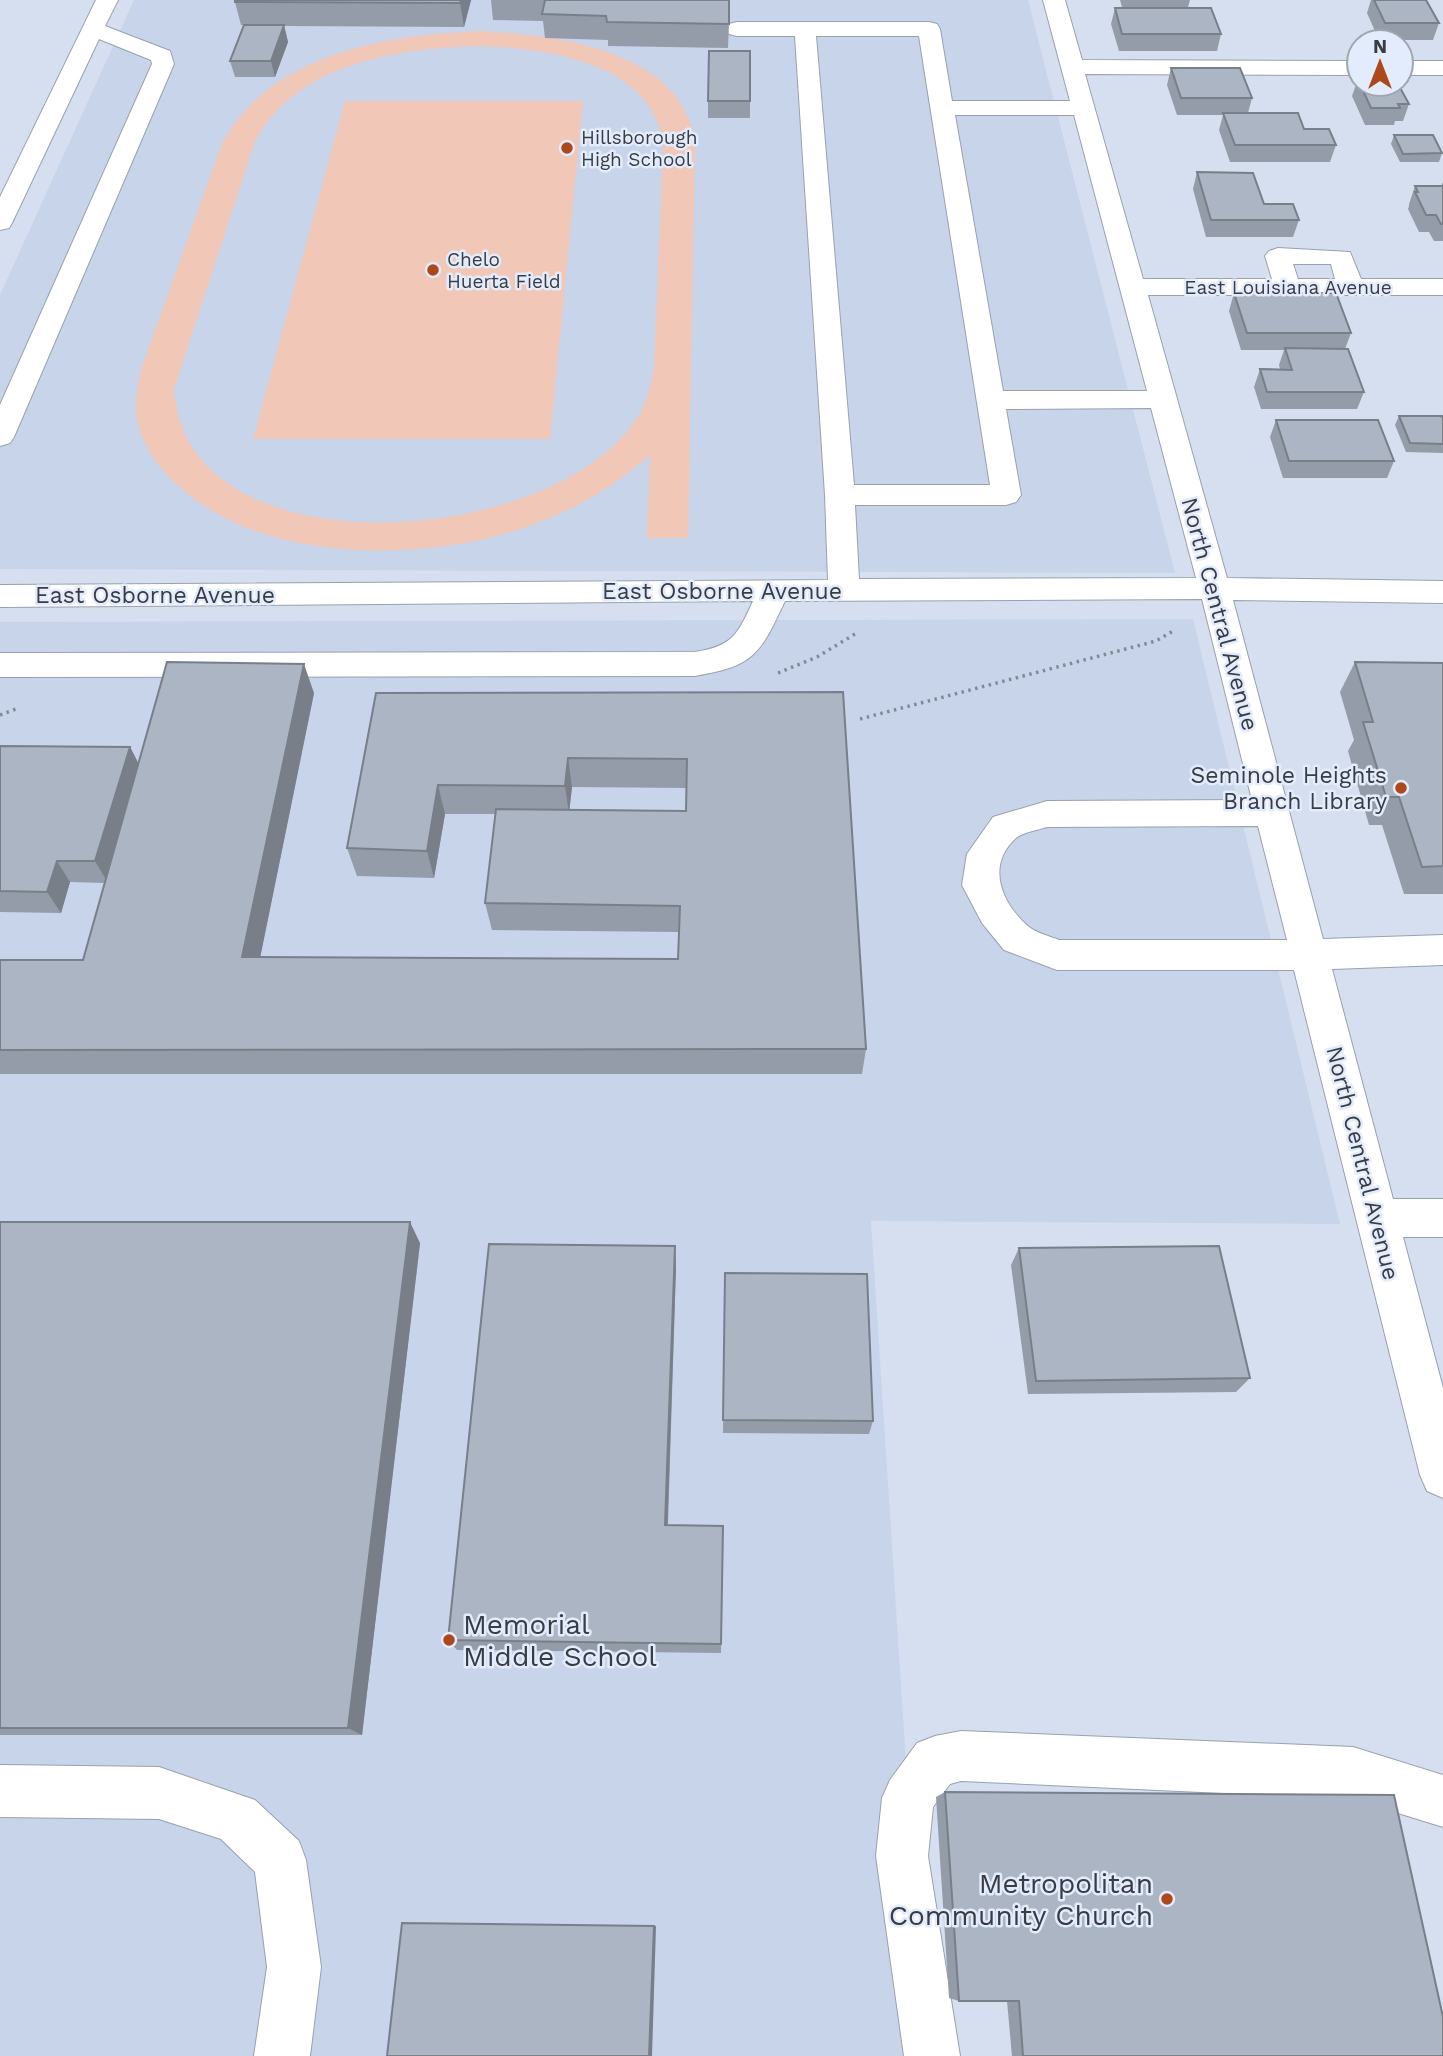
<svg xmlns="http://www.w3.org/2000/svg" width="1443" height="2056" font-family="'Work Sans',sans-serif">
  <rect width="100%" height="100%" fill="#d6dfef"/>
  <!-- built -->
  <g fill="#c7d4ea">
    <polygon points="134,0 1028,0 1175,573 0,569 0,295"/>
    <polygon points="1193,619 1340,1224 871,1221 925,2056 0,2056 0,622"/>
  </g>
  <!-- green -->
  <g fill="#f1c7b7" fill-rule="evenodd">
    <path d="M481 31C556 35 685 50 695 145L688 538H647L650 455C601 499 541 527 476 541 379 560 249 555 174 482 156 465 142 444 137 419 134 401 138 384 142 366L222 144C270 53 387 35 481 31ZM478 46C544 48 654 61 663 145L654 368C651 383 648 399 640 413 563 548 185 578 174 389L254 144C292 64 399 48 478 46Z"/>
    <polygon points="345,101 583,101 550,439 253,439"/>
  </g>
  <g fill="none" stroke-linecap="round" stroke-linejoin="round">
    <defs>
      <g id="minor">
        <polygon points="96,0 118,0 105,26 170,51 174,64 14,437 10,443 0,446 0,405 152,64 151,60 99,39 12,223 9,228 0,230 0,197"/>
        <path d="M1043 0H1065L1082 60 1359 61V75L1085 74 1143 279H1272L1265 256 1269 251 1278 248 1350 252 1361 279H1443V295H1148L1227 578 1443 581V603L1233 600 1323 939 1443 935V965L1332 969 1393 1199H1443V1237H1403L1443 1388V1498L1427 1491 1420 1475 1294 970H1057L1004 950 982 923 962 885 967 854 993 817 1047 801 1252 800 1202 599 785 601C760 654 755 666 695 676L0 677V653L695 652C733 646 738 634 753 601L0 607V585L828 580 825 495 795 36H737L729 34 726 29 729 24 737 22H929L937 24 940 29 952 101H1070ZM816 36H919L990 485H854ZM955 115H1074L1147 391H1003ZM1293 264H1331L1335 279H1298ZM1151 408 1196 578 859 579 855 505H1006L1016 502 1021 495 1006 409ZM1258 826 1287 940H1059C1050 936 1036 933 1029 927 1002 904 985 866 1016 838 1023 832 1038 830 1047 827Z"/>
        <rect x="1401" y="61" width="42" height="14"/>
        <polygon points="961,1731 1353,1747 1443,1775 1443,1827 1353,1799 961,1781 950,1784 933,1807 928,1856 960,2056 904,2056 876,1856 882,1798 890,1780 917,1743 935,1736"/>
        <polygon points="0,1765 159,1767 255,1800 299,1841 306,1860 321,1967 310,2056 254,2056 267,1967 255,1872 221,1839 159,1819 0,1817"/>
      </g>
    </defs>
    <!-- minor casing -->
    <use href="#minor" stroke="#98a1af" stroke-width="2"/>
    <!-- path -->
    <g stroke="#848a95" stroke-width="3.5" stroke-dasharray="2.5 4.5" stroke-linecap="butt">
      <polyline points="778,673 817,657 855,634"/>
      <polyline points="0,715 16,709"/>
      <polyline points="860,719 1156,641 1173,631"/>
    </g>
    <!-- minor -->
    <use href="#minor" fill="#fff" fill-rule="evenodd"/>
  </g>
  <!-- wall -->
  <g fill="#949ca9" fill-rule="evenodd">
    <polygon points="235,0 471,0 464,27 284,26 288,42 275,77 235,77 230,61 244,25 241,25 235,2"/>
    <polygon points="491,0 730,0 728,48 608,46 608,40 545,38 543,21 493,20"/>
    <polygon points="1120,0 1190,0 1188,7 1122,7"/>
    <polygon points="1371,0 1426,0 1439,23 1433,40 1379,40 1367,13"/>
    <polygon points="1115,8 1221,34 1217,51 1119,51 1111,24"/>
    <polygon points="750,51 750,118 708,118 708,101"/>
    <polygon points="1171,68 1252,98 1248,113 1304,129 1336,145 1330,162 1230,162 1219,130 1223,115 1177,115 1167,85"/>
    <polygon points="1358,79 1359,79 1359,84 1398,84 1409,104 1403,121 1395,121 1394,125 1365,125 1352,96"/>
    <polygon points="1394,135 1442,153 1439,162 1400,162 1391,144"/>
    <polygon points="1197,172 1299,220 1293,237 1206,237 1193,189"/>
    <polygon points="1443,182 1443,241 1434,241 1429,232 1419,232 1408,209 1409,206 1409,204 1415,186 1441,186"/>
    <polygon points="1234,293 1351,333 1345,349 1364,392 1357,409 1261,409 1254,387 1260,369 1280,370 1279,365 1284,350 1241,350 1229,311"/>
    <polygon points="1399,416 1443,419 1443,453 1406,452 1395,425"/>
    <polygon points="1276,420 1394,461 1387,478 1283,478 1270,437"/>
    <polygon points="1355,662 1443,663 1443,894 1404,894 1382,825 1369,825 1348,751 1354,740 1340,692"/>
    <path d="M843 692 866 1049 862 1074H0V960H83L105 883 70 882 61 913 0 912V746L130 747 138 763 314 693 260 957 678 959 679 932 492 930 485 903 496 814H445L434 878 357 876 347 848 376 693ZM572 787 686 788V811L569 810Z"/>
    <polygon points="0,1222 420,1243 362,1735 0,1735"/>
    <polygon points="675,1246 676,1267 668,1525 723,1526 721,1653 457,1650 448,1640"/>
    <polygon points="1019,1248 1250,1378 1236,1392 1028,1394 1011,1265"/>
    <polygon points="725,1273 873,1421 869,1434 723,1433"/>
    <polygon points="945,1792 1443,2056 1012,2056 1007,2001 959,2001 949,1998 936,1797"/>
  </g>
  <!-- shaded-wall -->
  <g fill="#787f89">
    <polygon points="461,0 471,0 464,27 460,3"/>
    <polygon points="284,25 288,42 275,77 271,61"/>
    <polygon points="304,664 314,693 255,983 242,957"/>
    <polygon points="130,747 142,770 108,883 95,861"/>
    <polygon points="568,758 572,787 569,814 565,786"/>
    <polygon points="438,785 445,814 434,878 427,851"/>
    <polygon points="57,861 70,882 61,913 47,892"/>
    <polygon points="410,1222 420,1243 362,1735 348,1728"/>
    <polygon points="675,1246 676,1267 667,1538 665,1525"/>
    <polygon points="654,1926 656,1926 652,2056 649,2056"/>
  </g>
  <!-- building -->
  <g fill="#acb5c4" stroke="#787f89" stroke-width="2">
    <polygon points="235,0 461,0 460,3 235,2"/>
    <polygon points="545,0 729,0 729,24 607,22 606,16 542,14"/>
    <polygon points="1374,0 1426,0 1439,23 1385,23"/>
    <polygon points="1115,8 1211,8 1221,34 1122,34"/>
    <polygon points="244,25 284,25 271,61 230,61"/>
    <polygon points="709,51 750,51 750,101 708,101"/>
    <polygon points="1171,68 1240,68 1252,98 1181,98"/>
    <polygon points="1360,84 1398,84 1409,104 1398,104 1400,108 1371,108"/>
    <polygon points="1223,113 1298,113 1304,129 1329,129 1336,145 1235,145"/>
    <polygon points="1394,135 1433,135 1442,153 1403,154"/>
    <polygon points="1197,172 1253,173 1264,204 1293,204 1299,220 1211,220"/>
    <polygon points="1415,186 1443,186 1443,224 1441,224 1436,215 1426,215 1415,192 1418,192"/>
    <polygon points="1234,293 1336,293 1351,333 1247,333"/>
    <polygon points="1285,348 1348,349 1364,392 1267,392 1260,369 1292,370"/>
    <polygon points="1399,416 1442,416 1443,419 1443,444 1410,443"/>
    <polygon points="1276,420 1378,420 1394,461 1289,461"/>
    <polygon points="167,662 304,664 242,957 678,959 680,906 485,903 496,809 686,811 687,759 568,758 565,786 438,785 427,851 347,848 376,693 843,692 866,1049 0,1050 0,960 83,960"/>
    <polygon points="1355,662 1443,663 1443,866 1422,867 1399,797 1386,797 1363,722 1373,722"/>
    <polygon points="0,746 130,747 95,861 57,861 47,892 0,891"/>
    <polygon points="0,1222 410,1222 348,1728 0,1728"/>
    <polygon points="489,1244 675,1246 665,1525 723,1526 721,1644 448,1640"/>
    <polygon points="1219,1246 1250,1378 1036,1381 1019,1248"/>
    <polygon points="725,1273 867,1274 873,1421 723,1420"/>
    <polygon points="945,1792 1394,1795 1443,2017 1443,2056 1023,2056 1019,2001 959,2001"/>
    <polygon points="402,1923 654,1926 649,2056 387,2056"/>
  </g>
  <!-- markers -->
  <g fill="#ad481a" stroke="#e3ecfc" stroke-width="2.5">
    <circle cx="567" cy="148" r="7"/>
    <circle cx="433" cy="270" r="7"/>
    <circle cx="1401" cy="788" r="7"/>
    <circle cx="449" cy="1640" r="7"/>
    <circle cx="1167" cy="1899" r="7"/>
  </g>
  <g text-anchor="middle" stroke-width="5" stroke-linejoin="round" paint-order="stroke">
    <!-- far-poi labels -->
    <g font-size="19" fill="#393c43" stroke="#e3ecfc" text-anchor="start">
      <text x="581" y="144">Hillsborough<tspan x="581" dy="22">High School</tspan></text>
      <text x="447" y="266">Chelo<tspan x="447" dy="22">Huerta Field</tspan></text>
    </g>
    <!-- far-street labels -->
    <g font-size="19" fill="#393c43" stroke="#e3ecfc">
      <text x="1288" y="294">East Louisiana Avenue</text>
    </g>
    <!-- street labels -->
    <g font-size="23" fill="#393c43" stroke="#e3ecfc">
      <text x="722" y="599">East Osborne Avenue</text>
      <text x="155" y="603">East Osborne Avenue</text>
      <text transform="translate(1220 614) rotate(75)" y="8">North Central Avenue</text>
      <text transform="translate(1363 1163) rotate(76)" y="8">North Central Avenue</text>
    </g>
    <!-- poi labels -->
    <g font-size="23" fill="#393c43" stroke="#e3ecfc" text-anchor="end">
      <text x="1387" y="783">Seminole Heights<tspan x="1387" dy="26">Branch Library</tspan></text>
    </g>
    <!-- near-poi labels -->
    <g font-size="28" fill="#393c43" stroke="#e3ecfc" text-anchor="start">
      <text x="463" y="1634">Memorial<tspan x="463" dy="32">Middle School</tspan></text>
      <text x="1153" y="1893" text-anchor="end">Metropolitan<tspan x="1153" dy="32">Community Church</tspan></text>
    </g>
  </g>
  <!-- north arrow -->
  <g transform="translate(1380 63)"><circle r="33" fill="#e3ecfc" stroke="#9fa6b2" stroke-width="2"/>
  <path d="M0-5L12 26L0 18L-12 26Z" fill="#ad481a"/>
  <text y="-10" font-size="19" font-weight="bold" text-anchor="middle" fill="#393c43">N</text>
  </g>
</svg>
